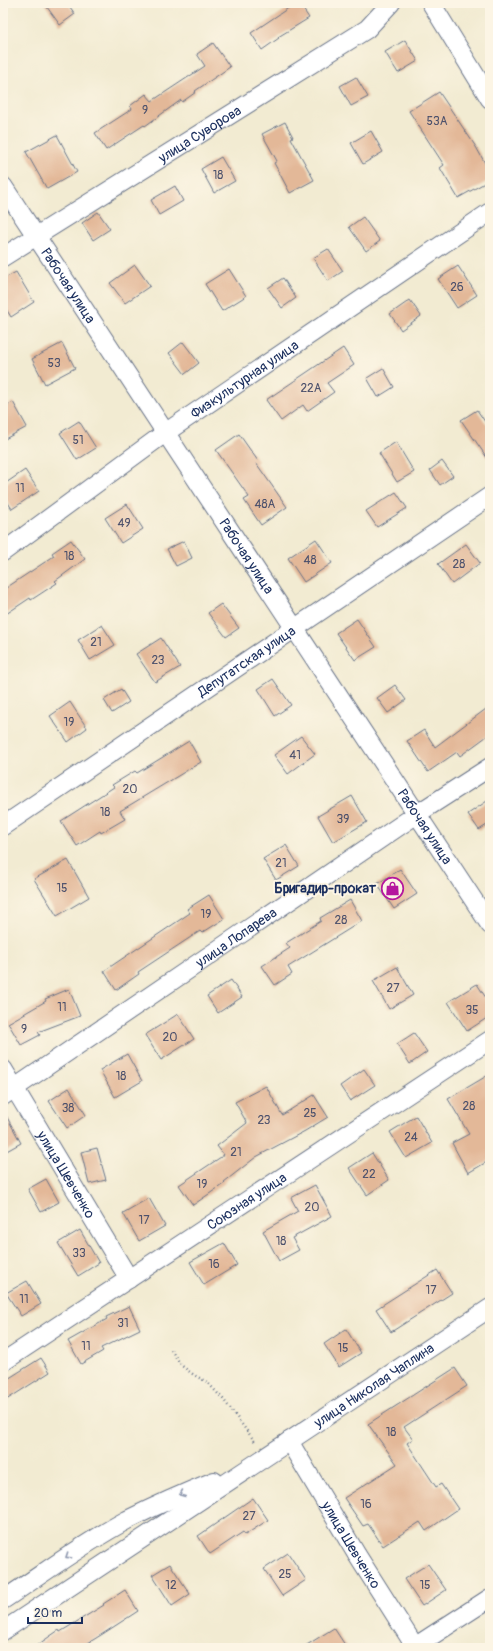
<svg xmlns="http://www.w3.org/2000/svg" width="493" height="1651" font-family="Pangolin,sans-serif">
  <rect width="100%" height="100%" fill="#fcf5e5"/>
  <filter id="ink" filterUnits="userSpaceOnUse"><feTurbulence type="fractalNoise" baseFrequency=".025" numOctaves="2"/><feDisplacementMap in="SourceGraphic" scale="8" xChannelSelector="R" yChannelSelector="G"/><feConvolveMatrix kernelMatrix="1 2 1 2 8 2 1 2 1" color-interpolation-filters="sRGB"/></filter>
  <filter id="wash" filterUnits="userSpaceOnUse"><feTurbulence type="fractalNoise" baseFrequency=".012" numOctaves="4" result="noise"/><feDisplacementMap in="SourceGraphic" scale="16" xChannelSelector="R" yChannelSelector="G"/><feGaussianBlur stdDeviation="0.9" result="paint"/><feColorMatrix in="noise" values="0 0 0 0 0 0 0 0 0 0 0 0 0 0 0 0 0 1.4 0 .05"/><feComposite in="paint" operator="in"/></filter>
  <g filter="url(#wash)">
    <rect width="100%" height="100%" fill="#f2ebd2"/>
    <g id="blocks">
      <!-- building -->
      <g fill="#e3b898">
        <polygon points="44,3 67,3 75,14 60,25"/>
        <polygon points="296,3 299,3 309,18 278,37 279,38 262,50 251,33"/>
        <polygon points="405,40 418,61 398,73 385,52"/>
        <polygon points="213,43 230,67 195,91 196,92 182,102 181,100 145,126 144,125 106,150 95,133 132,109 130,106 146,94 152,101 205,66 197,54"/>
        <polygon points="356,77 368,97 351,106 340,86"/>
        <polygon points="439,92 476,147 490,172 490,180 458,198 440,168 444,165 409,111"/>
        <polygon points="285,122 293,137 291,138 314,180 290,193 274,163 277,161 262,134"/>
        <polygon points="371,131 383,152 363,164 351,143"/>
        <polygon points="57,135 77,172 47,189 26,152"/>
        <polygon points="221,157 235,181 214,193 201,169"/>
        <polygon points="175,186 183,201 159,215 151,200"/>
        <polygon points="98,212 110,229 93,240 82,223"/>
        <polygon points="363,217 380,241 366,251 349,227"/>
        <polygon points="328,249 343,271 328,281 313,258"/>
        <polygon points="135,265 150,286 125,303 110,283"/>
        <polygon points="458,266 477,295 457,308 438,279"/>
        <polygon points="229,269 246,296 222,311 205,284"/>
        <polygon points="16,272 34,302 11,317 3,304 3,279"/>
        <polygon points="283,278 296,298 282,308 268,288"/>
        <polygon points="410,300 421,316 401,330 390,314"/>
        <polygon points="183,342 199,363 185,374 169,353"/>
        <polygon points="62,343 75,368 45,384 32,359"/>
        <polygon points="343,348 354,365 327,383 334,392 307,411 303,405 281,421 266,400"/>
        <polygon points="383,368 394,387 378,397 367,378"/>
        <polygon points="13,402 27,427 3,440 3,408"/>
        <polygon points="477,410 490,429 490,462 461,420"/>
        <polygon points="79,421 96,448 77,460 60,433"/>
        <polygon points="239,434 258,461 256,463 287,507 261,525 244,500 249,497 216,450"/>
        <polygon points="396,442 414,472 397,482 379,453"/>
        <polygon points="442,461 453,476 440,485 430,470"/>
        <polygon points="25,470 39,491 12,509 3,495 3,485"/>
        <polygon points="396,492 407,508 377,527 366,511"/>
        <polygon points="127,504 143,529 121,543 105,518"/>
        <polygon points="316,539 332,563 304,582 288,558"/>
        <polygon points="71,540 85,559 55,581 57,583 31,600 30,598 3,616 3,590 54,556 52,553"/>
        <polygon points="184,541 192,558 176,566 167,549"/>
        <polygon points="466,544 480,563 452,584 438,564"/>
        <polygon points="221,604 239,628 226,637 208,613"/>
        <polygon points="357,619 376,647 355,660 336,633"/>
        <polygon points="102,625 115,645 90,660 78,640"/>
        <polygon points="161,638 180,667 155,682 136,654"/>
        <polygon points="273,679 291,705 275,716 258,689"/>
        <polygon points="395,685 406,700 388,713 377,698"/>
        <polygon points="121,689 129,702 112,713 104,700"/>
        <polygon points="70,702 87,728 68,742 50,716"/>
        <polygon points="490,706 490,734 460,756 457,752 428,772 407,741 424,730 435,747"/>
        <polygon points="301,736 315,754 288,774 274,755"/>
        <polygon points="189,741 201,762 120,811 125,819 101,833 100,831 77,846 61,821 114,787 112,785 135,771 137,773"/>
        <polygon points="352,796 367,822 333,842 318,816"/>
        <polygon points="490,799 490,823 479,830 468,814"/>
        <polygon points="286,845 299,866 276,880 263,859"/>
        <polygon points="68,860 89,897 57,916 34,879"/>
        <polygon points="400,869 417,894 394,909 377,884"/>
        <polygon points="209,895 224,919 202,933 200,931 138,972 139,974 116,990 104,971 190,913 187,909"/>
        <polygon points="350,900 362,921 288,967 292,974 275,985 262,966 290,948 286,943 321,921 320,918"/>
        <polygon points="397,967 413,995 389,1009 373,981"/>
        <polygon points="231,980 242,997 218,1013 207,996"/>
        <polygon points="477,984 490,1004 490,1016 467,1031 448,1002"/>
        <polygon points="69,989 80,1016 38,1032 40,1035 21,1045 8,1023 46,1001 45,999"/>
        <polygon points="178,1014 194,1039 161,1060 145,1035"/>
        <polygon points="414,1033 427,1052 410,1064 397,1044"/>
        <polygon points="127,1054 142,1081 115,1097 100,1070"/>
        <polygon points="364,1069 375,1085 350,1101 340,1086"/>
        <polygon points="490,1074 490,1160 468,1173 452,1143 469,1134 448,1099"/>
        <polygon points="266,1086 282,1115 314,1095 328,1117 305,1131 256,1157 224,1182 225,1183 193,1205 179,1185 224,1155 217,1146 247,1123 235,1102"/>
        <polygon points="69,1088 86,1115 67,1128 49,1101"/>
        <polygon points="3,1110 21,1143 3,1153"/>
        <polygon points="416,1116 432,1143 406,1158 390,1132"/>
        <polygon points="97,1148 106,1180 89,1184 81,1152"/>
        <polygon points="372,1153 389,1180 367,1195 349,1168"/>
        <polygon points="46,1179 59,1202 41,1212 28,1189"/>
        <polygon points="315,1185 332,1216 292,1238 299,1250 279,1261 263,1231 298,1211 291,1198"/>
        <polygon points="149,1198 165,1226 139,1241 123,1213"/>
        <polygon points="80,1230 99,1263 78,1276 58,1243"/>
        <polygon points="224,1243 237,1265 204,1285 190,1262"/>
        <polygon points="437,1270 452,1293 391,1332 376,1309"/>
        <polygon points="27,1281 41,1304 21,1316 6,1293"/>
        <polygon points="129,1306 140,1329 101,1348 103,1351 81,1364 68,1341 107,1319 106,1317"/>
        <polygon points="346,1329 361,1353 339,1367 324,1344"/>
        <polygon points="41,1358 50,1372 3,1402 3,1382"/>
        <polygon points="455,1368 467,1386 404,1427 413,1439 407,1443 436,1487 441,1484 458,1509 426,1531 420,1522 383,1546 368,1524 363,1526 344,1498 397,1464 368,1424"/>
        <polygon points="253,1498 268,1520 245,1535 243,1532 210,1554 198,1536"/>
        <polygon points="288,1553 306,1580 282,1596 264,1569"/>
        <polygon points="170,1564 190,1594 172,1606 152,1575"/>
        <polygon points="428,1564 446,1590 422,1606 404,1579"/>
        <polygon points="125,1590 138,1611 101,1635 80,1648 33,1648 59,1630 60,1632 104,1605 103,1604"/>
        <polygon points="334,1628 347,1648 302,1648"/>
      </g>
    </g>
  </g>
  <g filter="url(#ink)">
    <use href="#blocks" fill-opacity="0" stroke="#667187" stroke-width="1"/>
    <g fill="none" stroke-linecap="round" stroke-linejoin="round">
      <defs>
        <g id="minor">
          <polyline points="431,3 490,99"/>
          <path id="s1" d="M3 186 490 925"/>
          <path id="s2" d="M3 257 367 29 391 3"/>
          <path id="s3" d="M3 552 165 433 490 212"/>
          <path id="s4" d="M3 826 490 496"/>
          <path id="s5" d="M3 1069 129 1279"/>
          <path id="s6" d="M3 1096 417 814 490 767"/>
          <path id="s7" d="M3 1362 490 1040"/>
          <path id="s8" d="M289 1441 357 1555 416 1648"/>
          <path d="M3 1600C44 1573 84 1543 127 1520 155 1506 184 1493 214 1481"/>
          <path id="s9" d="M3 1631 490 1308"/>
          <polyline points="413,1648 490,1598"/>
        </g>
      </defs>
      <!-- minor casing -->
      <use href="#minor" stroke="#667187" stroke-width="20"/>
      <!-- path -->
      <polyline stroke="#667187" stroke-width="2.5" stroke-dasharray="1 3" stroke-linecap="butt" points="171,1350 182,1366 194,1375 207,1382 223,1399 256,1443"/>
      <!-- minor -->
      <use href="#minor" stroke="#fff" stroke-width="18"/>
    </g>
    <!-- one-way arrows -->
    <defs><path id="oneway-chevron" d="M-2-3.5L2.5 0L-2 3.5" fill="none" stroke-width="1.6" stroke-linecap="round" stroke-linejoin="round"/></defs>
    <g stroke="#8d97ae">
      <use href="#oneway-chevron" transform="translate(182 1494) rotate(157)"/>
      <use href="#oneway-chevron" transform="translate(68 1556) rotate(146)"/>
    </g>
  </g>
  <!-- icons -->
  <defs>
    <symbol id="shop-ring" viewBox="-11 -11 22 22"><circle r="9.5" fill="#fcf5e5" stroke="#b5179e" stroke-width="1.5"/><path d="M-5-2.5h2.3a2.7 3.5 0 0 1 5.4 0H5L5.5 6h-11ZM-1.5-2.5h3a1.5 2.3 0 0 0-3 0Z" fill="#b5179e"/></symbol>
  </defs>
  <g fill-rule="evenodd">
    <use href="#shop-ring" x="380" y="876" width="25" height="25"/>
  </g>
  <g text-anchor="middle" stroke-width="4" stroke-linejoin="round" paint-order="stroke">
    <!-- number labels -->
    <g font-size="12" fill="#4d516c">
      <text x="145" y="114">9</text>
      <text x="437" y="125">53А</text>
      <text x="218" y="179">18</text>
      <text x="457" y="291">26</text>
      <text x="54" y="367">53</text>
      <text x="311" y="392">22А</text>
      <text x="78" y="444">51</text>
      <text x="20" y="492">11</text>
      <text x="265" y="508">48А</text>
      <text x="124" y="527">49</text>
      <text x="69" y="560">18</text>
      <text x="310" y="564">48</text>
      <text x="459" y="568">28</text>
      <text x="96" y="646">21</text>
      <text x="158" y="664">23</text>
      <text x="69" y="726">19</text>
      <text x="295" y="759">41</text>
      <text x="130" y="793">20</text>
      <text x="105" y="816">18</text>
      <text x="343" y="823">39</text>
      <text x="281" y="867">21</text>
      <text x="62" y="892">15</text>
      <text x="206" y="918">19</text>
      <text x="341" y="924">28</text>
      <text x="393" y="992">27</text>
      <text x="62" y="1011">11</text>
      <text x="472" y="1014">35</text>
      <text x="24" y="1033">9</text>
      <text x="170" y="1041">20</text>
      <text x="121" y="1080">18</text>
      <text x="469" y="1110">28</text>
      <text x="68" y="1112">38</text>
      <text x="310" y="1117">25</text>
      <text x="264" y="1124">23</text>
      <text x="411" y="1141">24</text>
      <text x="236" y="1156">21</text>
      <text x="369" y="1178">22</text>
      <text x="202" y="1188">19</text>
      <text x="312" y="1211">20</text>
      <text x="144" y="1224">17</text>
      <text x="281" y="1245">18</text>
      <text x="79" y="1257">33</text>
      <text x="214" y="1268">16</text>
      <text x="431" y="1294">17</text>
      <text x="24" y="1303">11</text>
      <text x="123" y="1327">31</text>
      <text x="86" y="1350">11</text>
      <text x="343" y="1352">15</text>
      <text x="391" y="1436">18</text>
      <text x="366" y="1508">16</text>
      <text x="249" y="1520">27</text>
      <text x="285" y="1578">25</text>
      <text x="171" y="1589">12</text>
      <text x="425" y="1589">15</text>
    </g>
    <!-- street labels -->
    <g font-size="14" fill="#1b2f5e" stroke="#fcf5e5">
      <text dy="5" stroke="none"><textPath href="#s2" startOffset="232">улица Суворова</textPath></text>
      <text dy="5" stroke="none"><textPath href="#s1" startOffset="119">Рабочая улица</textPath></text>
      <text dy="5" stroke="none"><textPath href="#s3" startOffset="297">Физкультурная улица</textPath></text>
      <text dy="5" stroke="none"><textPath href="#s1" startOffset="443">Рабочая улица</textPath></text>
      <text dy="5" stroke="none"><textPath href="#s4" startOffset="294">Депутатская улица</textPath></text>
      <text dy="5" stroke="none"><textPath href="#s1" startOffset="767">Рабочая улица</textPath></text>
      <text dy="5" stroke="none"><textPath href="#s6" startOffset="282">улица Лопарева</textPath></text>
      <text dy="5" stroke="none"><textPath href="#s5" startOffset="123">улица Шевченко</textPath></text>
      <text dy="5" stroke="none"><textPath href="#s7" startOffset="292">Союзная улица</textPath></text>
      <text dy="5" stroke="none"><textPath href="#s9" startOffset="445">улица Николая Чаплина</textPath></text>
      <text dy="5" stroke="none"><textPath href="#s8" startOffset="121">улица Шевченко</textPath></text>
    </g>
    <!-- poi labels -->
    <g font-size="14" font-weight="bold" fill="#1b2f5e" stroke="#fcf5e5" text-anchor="end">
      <text x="376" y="893">Бригадир-прокат</text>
    </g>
  </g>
  <!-- margin -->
  <rect width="493" height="1651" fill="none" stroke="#fcf5e5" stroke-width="16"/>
  <!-- scale -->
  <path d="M28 1617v6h54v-6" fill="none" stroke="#1b2f5e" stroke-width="2"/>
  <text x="34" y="1617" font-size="12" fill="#1b2f5e" stroke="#fcf5e5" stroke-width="3" paint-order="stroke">20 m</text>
</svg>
